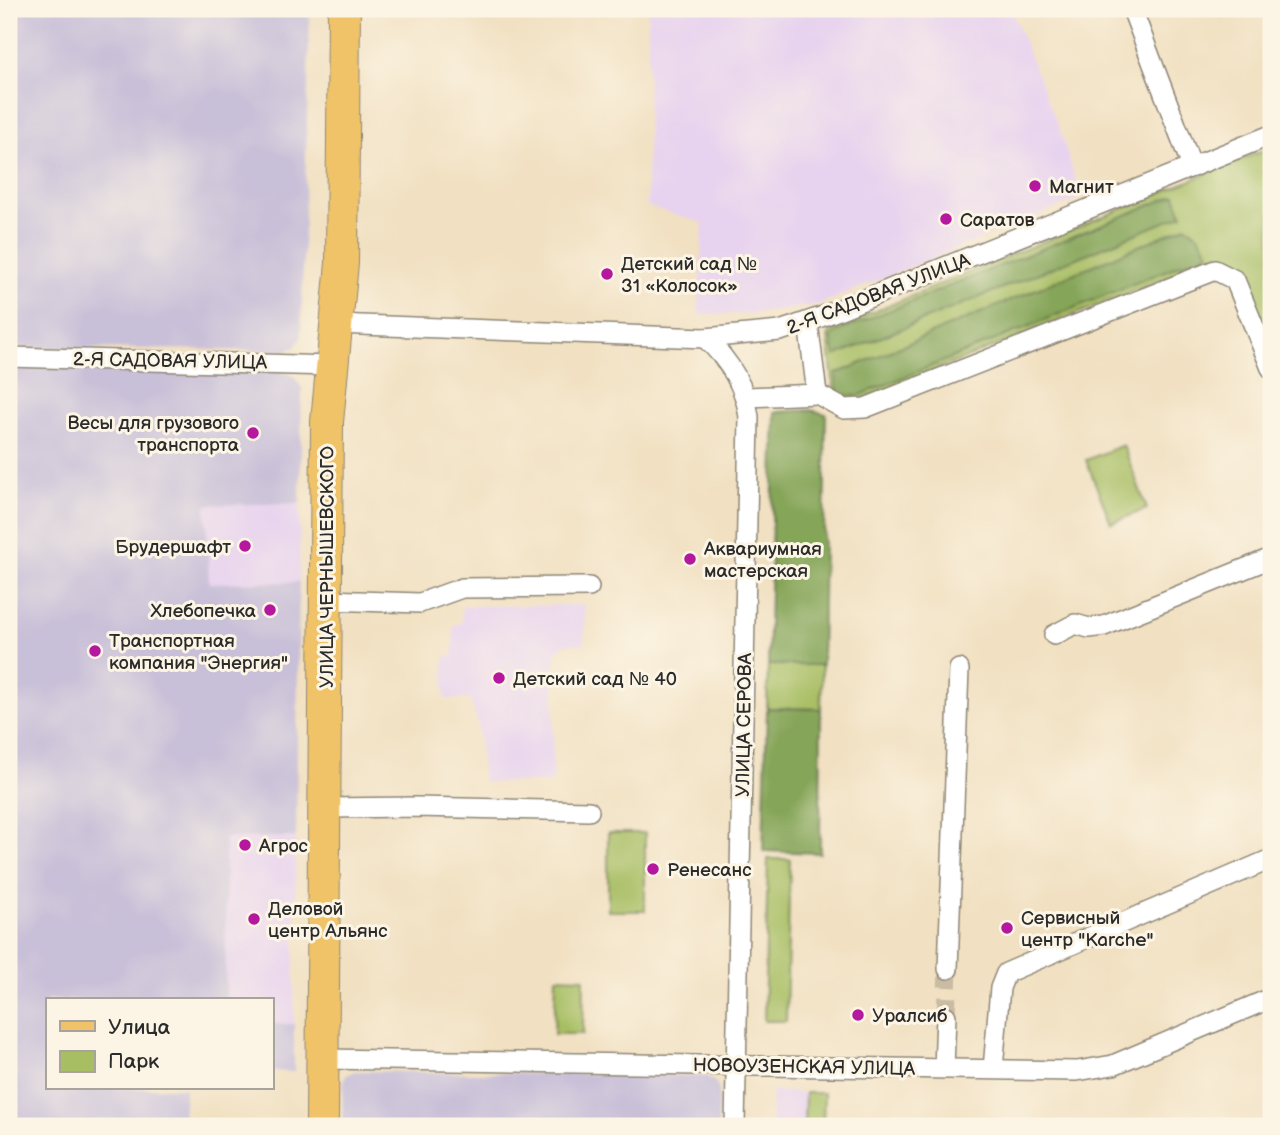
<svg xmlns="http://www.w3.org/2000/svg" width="1280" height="1135" font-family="'Balsamiq Sans',sans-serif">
  <rect width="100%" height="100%" fill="#fcf5e5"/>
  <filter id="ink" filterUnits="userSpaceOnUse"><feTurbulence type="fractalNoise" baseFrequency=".0143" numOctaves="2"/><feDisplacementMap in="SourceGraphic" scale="14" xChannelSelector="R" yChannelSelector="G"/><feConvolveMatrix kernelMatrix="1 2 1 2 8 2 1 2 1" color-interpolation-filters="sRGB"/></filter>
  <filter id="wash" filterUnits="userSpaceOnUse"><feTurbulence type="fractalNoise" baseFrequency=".00686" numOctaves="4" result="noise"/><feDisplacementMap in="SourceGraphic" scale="28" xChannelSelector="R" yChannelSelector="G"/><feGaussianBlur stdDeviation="1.57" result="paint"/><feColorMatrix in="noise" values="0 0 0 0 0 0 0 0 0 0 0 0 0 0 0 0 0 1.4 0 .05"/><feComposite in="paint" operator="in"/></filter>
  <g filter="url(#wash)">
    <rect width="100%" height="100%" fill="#f1e0c1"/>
    <!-- built -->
    <g fill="#e7d2ef">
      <polygon points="648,9 1011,9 1061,133 1081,198 817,305 746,314 698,314 703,223 647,206"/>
      <polygon points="300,503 299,582 209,583 206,504"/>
      <polygon points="585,605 584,644 567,644 555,652 552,783 483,782 478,724 470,699 445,699 444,657 453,656 454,624 461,624 462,606"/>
      <polygon points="296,837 294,1024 271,1024 271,1000 226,1000 224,838"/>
      <polygon points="772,1091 805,1093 804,1126 771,1126"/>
    </g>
    <!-- industrial -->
    <g fill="#c8bfd8">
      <polygon points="9,9 310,9 301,338 295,347 286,351 9,347"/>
      <polygon points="9,365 282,371 294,376 302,388 300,503 206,505 209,583 299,582 296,837 225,838 226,1000 47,1000 47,1088 185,1088 183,1123 127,1120 126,1126 9,1126"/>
      <polygon points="271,1024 294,1024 294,1072 271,1071"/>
      <polygon points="355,1071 706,1076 715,1082 719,1090 718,1126 342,1126 343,1087 345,1076"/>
    </g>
    <!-- green -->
    <g fill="#a7be63" stroke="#697447" stroke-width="2">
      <polygon points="1271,147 1271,346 1236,265 1229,261 1214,259 861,400 835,398 828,337 832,329"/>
      <polygon points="1123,445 1147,509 1111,523 1086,460"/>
      <polygon points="768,665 822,665 821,709 767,708"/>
      <rect x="608" y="833" width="37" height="78"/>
      <polygon points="768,859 790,859 786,1021 764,1021"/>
      <polygon points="556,977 584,978 583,1034 554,1034"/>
      <polygon points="805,1093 824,1093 823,1126 804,1126"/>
    </g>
    <!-- forest -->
    <g fill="#85a559" stroke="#586842" stroke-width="2">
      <polygon points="1175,195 1182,215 835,356 831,338 836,332"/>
      <polygon points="1186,226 1199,236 1209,253 858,396 838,395 836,374"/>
      <polygon points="811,410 826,414 822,665 768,665 775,412"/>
      <polygon points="767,708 821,709 820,853 763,851"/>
    </g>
  </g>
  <g filter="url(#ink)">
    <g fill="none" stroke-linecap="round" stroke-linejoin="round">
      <!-- minor-tunnel -->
      <polyline stroke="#c9bca3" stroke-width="19" stroke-dasharray="19 10" stroke-linecap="butt" points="946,1016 948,969"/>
      <defs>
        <g id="minor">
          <polyline points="1132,9 1192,167"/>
          <polyline points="808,322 817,394"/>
          <polyline points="335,324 705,338 780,331 821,317 1271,135"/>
          <path d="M705 338C729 360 745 385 749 417L735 1126"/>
          <polyline points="9,357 331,366"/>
          <polyline points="746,397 817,394 844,409 865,408 1215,270 1235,280 1271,368"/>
          <polyline points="326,600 420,603 462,588 589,587"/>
          <polyline points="1054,635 1075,624 1089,628 1104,626 1271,558"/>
          <polyline points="324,808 416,807 589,811"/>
          <polyline points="948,969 959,669"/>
          <polyline points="323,1059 1077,1071 1113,1065 1271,998"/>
          <polyline points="944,1068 946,1016"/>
          <polyline points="993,1069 1000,988 1006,973 1271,859"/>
        </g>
        <polyline id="primary" points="322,1126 327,422 342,263 344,9"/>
      </defs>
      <!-- minor casing -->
      <use href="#minor" stroke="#8e8676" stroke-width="22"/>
      <!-- primary casing -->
      <use href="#primary" stroke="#8e8676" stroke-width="34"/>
      <!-- minor -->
      <use href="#minor" stroke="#fff" stroke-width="19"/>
      <!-- primary -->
      <use href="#primary" stroke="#f0c369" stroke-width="32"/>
    </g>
  </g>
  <!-- markers -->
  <g fill="#b5179e" stroke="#fcf5e5" stroke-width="2.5">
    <circle cx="1035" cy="186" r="7"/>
    <circle cx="946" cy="219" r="7"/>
    <circle cx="607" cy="274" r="7"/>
    <circle cx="253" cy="433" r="7"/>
    <circle cx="245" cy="546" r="7"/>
    <circle cx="690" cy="559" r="7"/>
    <circle cx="270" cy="610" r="7"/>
    <circle cx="95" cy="651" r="7"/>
    <circle cx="499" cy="678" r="7"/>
    <circle cx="245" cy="845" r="7"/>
    <circle cx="653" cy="869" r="7"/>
    <circle cx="254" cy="919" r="7"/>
    <circle cx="1007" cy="928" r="7"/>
    <circle cx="858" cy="1015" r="7"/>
  </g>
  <g text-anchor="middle" stroke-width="6" stroke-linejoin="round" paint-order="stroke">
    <!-- poi labels -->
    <g font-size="19" fill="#2b2b2b" stroke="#fcf5e5" text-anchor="start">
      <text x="1049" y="193">Магнит</text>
      <text x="960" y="226">Саратов</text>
      <text x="621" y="270">Детский сад №<tspan x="621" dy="22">31 «Колосок»</tspan></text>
      <text x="239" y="429" text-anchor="end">Весы для грузового<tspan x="239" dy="22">транспорта</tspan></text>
      <text x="231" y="553" text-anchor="end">Брудершафт</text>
      <text x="704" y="555">Аквариумная<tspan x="704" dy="22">мастерская</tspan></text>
      <text x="256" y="617" text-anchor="end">Хлебопечка</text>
      <text x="109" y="647">Транспортная<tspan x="109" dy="22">компания "Энергия"</tspan></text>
      <text x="513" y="685">Детский сад № 40</text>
      <text x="259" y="852">Агрос</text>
      <text x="667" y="876">Ренесанс</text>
      <text x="268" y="915">Деловой<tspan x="268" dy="22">центр Альянс</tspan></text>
      <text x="1021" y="924">Сервисный<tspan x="1021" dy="22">центр "Karche"</tspan></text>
      <text x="872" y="1022">Уралсиб</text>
    </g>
    <!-- street labels -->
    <g font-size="19" fill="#2b2b2b" stroke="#fcf5e5">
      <text transform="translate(878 293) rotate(-21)" y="7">2-Я САДОВАЯ УЛИЦА</text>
      <text transform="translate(170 360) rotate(1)" y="7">2-Я САДОВАЯ УЛИЦА</text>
      <text transform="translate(326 567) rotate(-90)" y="7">УЛИЦА ЧЕРНЫШЕВСКОГО</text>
      <text transform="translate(743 725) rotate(-89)" y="7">УЛИЦА СЕРОВА</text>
      <text transform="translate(804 1066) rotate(1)" y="7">НОВОУЗЕНСКАЯ УЛИЦА</text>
    </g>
  </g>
  <!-- margin -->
  <rect width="1280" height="1135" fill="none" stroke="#fcf5e5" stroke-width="35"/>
  <!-- legend -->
  <rect x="46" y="998" width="228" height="91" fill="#fcf5e5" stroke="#a8a49b" stroke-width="2"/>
  <rect x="60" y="1021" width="35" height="10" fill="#f0c369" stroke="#a8a49b" stroke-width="2"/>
  <text x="108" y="1034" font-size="21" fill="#2b2b2b">Улица</text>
  <rect x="60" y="1051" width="35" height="21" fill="#a7be63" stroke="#a8a49b" stroke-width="2"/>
  <text x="108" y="1068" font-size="21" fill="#2b2b2b">Парк</text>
</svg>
